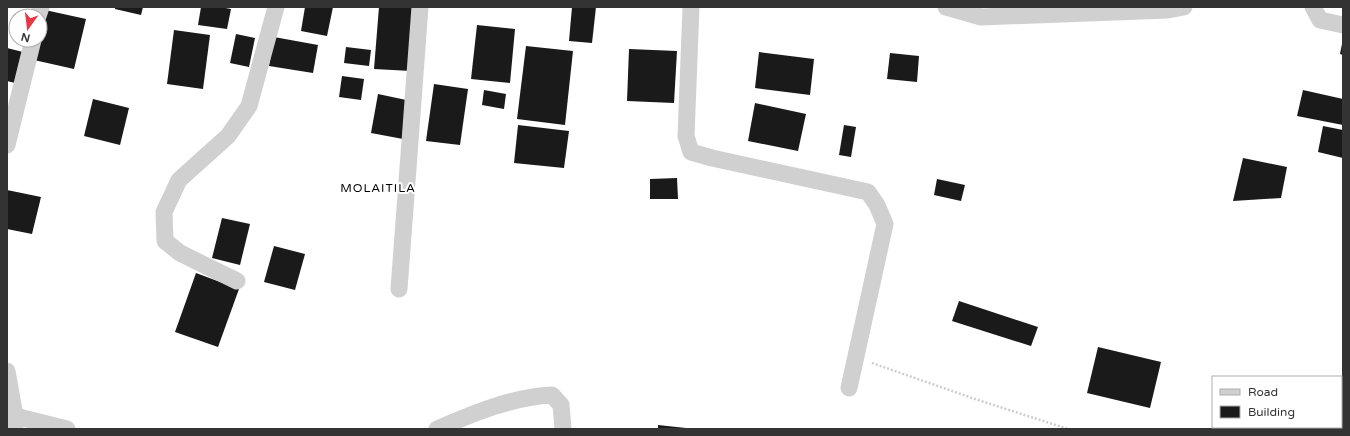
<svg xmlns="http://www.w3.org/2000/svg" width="1350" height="436" font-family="'Varela Round',sans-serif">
  <rect width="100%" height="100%" fill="#fff"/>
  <!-- building -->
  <g fill="#1a1a1a">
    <polygon points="115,7 143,7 141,15 115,9"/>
    <polygon points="201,7 220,7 231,9 227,29 198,25"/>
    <polygon points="305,7 333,7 327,36 301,31"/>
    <polygon points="379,7 416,7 411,71 374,69"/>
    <polygon points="572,7 596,7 592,43 569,41"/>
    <polygon points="45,10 86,19 74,69 34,60 40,40 40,33"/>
    <polygon points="477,25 515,29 510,83 471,79"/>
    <polygon points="174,30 210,35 203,89 167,84"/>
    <polygon points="236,34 255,38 249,67 230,63"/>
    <polygon points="274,37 318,45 313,73 269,66"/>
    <polygon points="1342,44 1343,44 1343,55 1340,54"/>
    <polygon points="526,46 573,51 565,125 517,119"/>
    <polygon points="346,47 371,50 369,66 344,63"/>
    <polygon points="7,48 27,53 19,84 7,81"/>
    <polygon points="629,49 677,51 674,103 627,101"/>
    <polygon points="759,52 814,59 810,95 755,88"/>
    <polygon points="890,53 919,56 917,82 887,79"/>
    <polygon points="342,76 364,79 361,100 339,97"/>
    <polygon points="434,84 468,89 460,145 426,141"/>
    <polygon points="484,90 506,94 504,109 482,105"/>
    <polygon points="1303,90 1343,99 1343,125 1297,116"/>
    <polygon points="378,94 411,101 403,139 371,133"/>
    <polygon points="93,99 129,108 120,145 84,136"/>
    <polygon points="755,103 806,114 798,151 748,141"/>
    <polygon points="518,125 569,131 564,168 514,163"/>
    <polygon points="844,125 856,127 851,157 839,155"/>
    <polygon points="1323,126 1343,130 1343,158 1318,152"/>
    <polygon points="1243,158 1287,167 1281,198 1233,201"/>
    <polygon points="677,178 678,199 650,199 650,179"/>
    <polygon points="937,179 965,185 961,201 934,195"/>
    <polygon points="7,190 41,197 32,234 7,229"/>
    <polygon points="222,218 250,224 240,265 212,258"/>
    <polygon points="274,246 305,254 295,290 264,282"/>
    <polygon points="196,273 239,289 218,347 175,332"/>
    <polygon points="959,301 1038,327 1031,346 952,321"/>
    <polygon points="1098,347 1161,362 1150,408 1087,393"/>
    <polygon points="658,425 686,428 686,429 658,429"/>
  </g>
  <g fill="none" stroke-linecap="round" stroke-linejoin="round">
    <!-- path -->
    <polyline stroke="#cdcdcd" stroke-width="2.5" stroke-dasharray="2 2" stroke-linecap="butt" points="872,363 975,399 1068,429"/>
    <!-- minor -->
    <g stroke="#d0d0d0" stroke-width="17">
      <polyline points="691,7 686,136 691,152 712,158 868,192 877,205 885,224 849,388"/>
      <polyline points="946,7 981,17 1168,10 1184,7"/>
      <polyline points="1313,7 1320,20 1343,25"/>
      <polyline points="38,16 41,7"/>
      <polyline points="7,145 33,40"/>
      <polyline points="237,281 180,253 165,241 164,212 179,180 228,136 249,106 276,7"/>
      <polyline points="399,289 420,7"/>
      <polyline points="7,371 15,416 15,429"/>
      <polyline points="15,416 67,429"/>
      <path d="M437 429C474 413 512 397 552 395L561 405 563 429"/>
    </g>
  </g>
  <g text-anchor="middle" stroke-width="4" stroke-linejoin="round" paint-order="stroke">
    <!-- quarter labels -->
    <g font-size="12" letter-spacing="1" fill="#000" stroke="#fff">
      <text x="378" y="192">MOLAITILA</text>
    </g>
  </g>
  <!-- border -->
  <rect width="1350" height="436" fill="none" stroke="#333333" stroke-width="16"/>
  <!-- legend -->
  <rect x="1212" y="376" width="130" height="52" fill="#ffffff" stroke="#adadad"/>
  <rect x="1220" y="389" width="20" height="6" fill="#d0d0d0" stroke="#adadad"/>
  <text x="1248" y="396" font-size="12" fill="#333333">Road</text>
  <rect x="1220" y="406" width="20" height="12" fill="#1a1a1a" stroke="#adadad"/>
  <text x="1248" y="416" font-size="12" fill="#333333">Building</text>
  <!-- north arrow -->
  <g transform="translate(28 28) rotate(194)"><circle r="19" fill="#ffffff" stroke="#adadad"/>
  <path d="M0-3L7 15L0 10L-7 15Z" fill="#e63946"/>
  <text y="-6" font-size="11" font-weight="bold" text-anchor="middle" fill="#333333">N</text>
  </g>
</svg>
